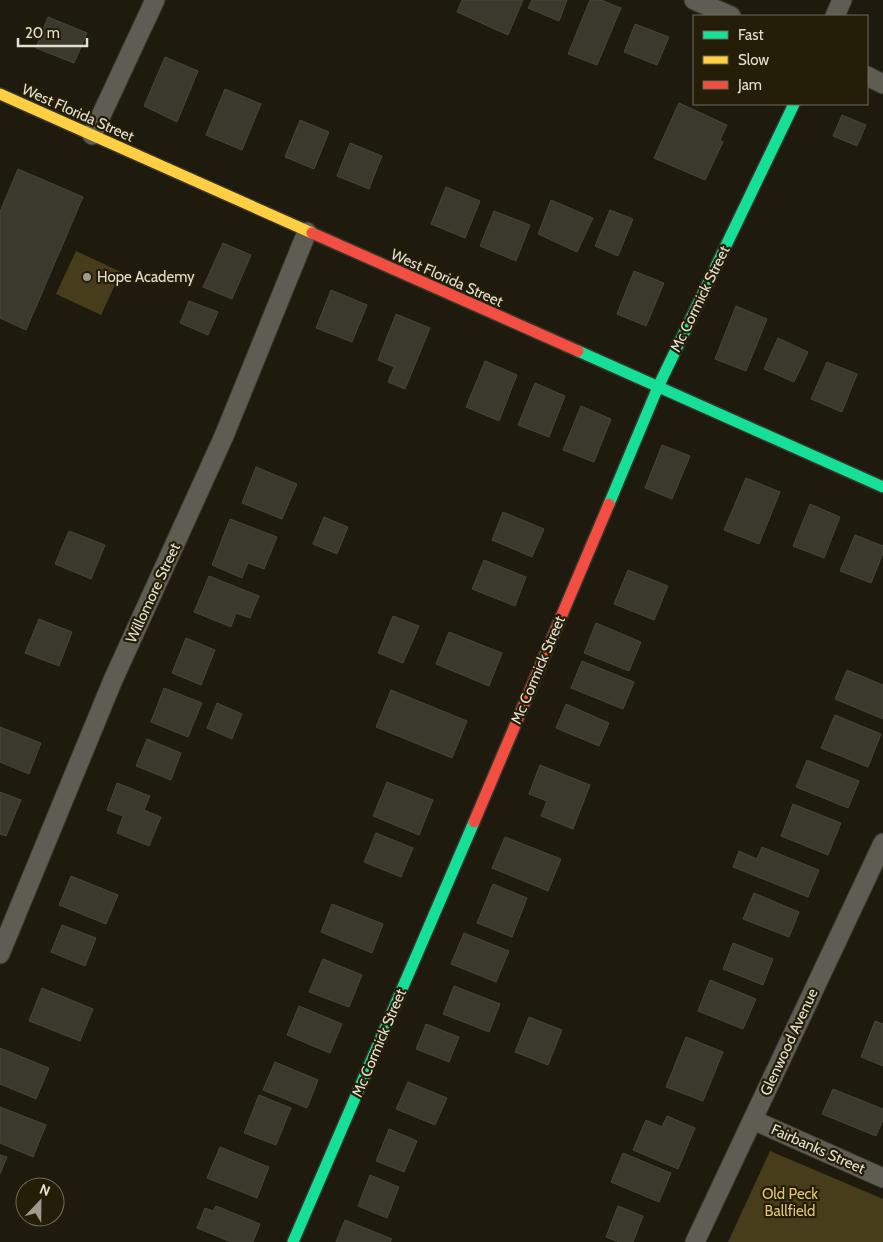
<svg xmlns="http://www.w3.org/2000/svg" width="883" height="1242" font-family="Cabin,sans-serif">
  <rect width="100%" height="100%" fill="#1e1a0e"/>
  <!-- green -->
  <g fill="#483d1a">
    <polygon points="76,251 121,272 101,315 56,294"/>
    <polygon points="770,1151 883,1199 883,1242 728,1242"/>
  </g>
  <!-- building -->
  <g fill="#3b382d" stroke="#49453c">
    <polygon points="462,0 523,0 508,35 457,12"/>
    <polygon points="532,0 567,0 559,21 528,8"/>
    <polygon points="590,0 601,0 621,8 597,65 568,54"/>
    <polygon points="48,17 87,33 74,63 36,48"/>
    <polygon points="635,24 669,37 657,65 624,52"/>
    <polygon points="165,57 198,71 177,122 144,106"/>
    <polygon points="225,89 261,104 242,150 206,135"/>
    <polygon points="679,103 727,125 720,140 723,142 705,180 654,158"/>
    <polygon points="842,115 866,125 857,146 833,136"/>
    <polygon points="300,120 329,132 314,169 285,157"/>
    <polygon points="350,143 382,156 369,189 337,176"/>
    <polygon points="18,169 83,197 26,330 0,318 0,212"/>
    <polygon points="446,187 480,201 465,238 431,224"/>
    <polygon points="551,200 593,218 577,252 538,234"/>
    <polygon points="610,210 633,219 618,256 595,246"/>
    <polygon points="494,211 530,225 516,261 480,246"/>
    <polygon points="223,243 251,255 232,299 203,287"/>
    <polygon points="634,271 664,283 646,326 617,314"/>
    <polygon points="331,290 367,305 352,342 316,328"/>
    <polygon points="189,301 218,312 208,335 180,323"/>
    <polygon points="736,306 767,319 746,371 715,359"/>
    <polygon points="396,314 430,328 405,389 388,382 394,367 378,360"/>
    <polygon points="778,338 808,352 794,382 764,369"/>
    <polygon points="485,361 517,375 499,421 466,407"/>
    <polygon points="827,362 857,374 842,412 811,399"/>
    <polygon points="535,383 565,396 549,437 518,425"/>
    <polygon points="581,406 611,419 594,462 563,450"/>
    <polygon points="662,445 690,456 672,499 645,488"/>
    <polygon points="256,467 297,484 282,519 242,503"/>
    <polygon points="746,478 780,492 759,544 724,530"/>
    <polygon points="810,504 840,517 824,558 793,546"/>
    <polygon points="503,512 544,529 532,557 492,540"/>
    <polygon points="324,517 348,527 337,554 313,544"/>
    <polygon points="230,519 277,537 264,569 248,563 242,578 212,565"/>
    <polygon points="69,531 105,545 91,579 55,564"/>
    <polygon points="855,535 883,546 883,553 871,583 840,571"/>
    <polygon points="484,560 526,577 515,606 472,589"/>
    <polygon points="628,570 668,586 654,620 614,604"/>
    <polygon points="209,576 259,596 250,618 236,613 231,627 194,612"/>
    <polygon points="393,616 419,626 403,663 378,653"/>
    <polygon points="39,619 72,632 59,666 25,653"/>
    <polygon points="596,623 641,642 629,671 584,653"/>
    <polygon points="449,632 502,653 489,686 436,664"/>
    <polygon points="186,638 215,650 201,685 172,673"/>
    <polygon points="582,661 634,682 623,709 571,688"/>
    <polygon points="847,670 883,685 883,719 835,699"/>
    <polygon points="164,688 202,703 188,737 151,722"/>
    <polygon points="391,690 467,721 452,758 376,727"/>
    <polygon points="217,703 242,714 232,739 207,728"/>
    <polygon points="566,704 609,723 599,746 556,728"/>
    <polygon points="835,715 881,734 868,767 821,748"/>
    <polygon points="0,727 41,743 29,774 0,762"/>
    <polygon points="147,739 181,753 171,780 136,766"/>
    <polygon points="807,760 859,781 848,808 796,787"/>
    <polygon points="540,765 590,785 573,829 541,816 547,801 529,794"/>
    <polygon points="387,782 433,800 419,835 373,816"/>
    <polygon points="117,783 150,796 144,810 161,817 149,846 117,833 123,816 107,810"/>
    <polygon points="0,792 21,800 6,836 0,834"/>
    <polygon points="793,804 841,823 828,855 781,836"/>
    <polygon points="376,833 413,848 401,877 364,862"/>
    <polygon points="505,837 561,859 548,891 492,868"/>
    <polygon points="762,847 819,870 808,897 733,867 739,851 757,859"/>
    <polygon points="71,876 118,895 106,924 59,905"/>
    <polygon points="493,884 527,898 512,937 477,923"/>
    <polygon points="754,893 799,912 789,937 743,919"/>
    <polygon points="332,904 383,924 372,953 321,932"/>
    <polygon points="62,925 96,938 85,966 51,952"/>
    <polygon points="464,933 509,951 496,982 451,964"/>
    <polygon points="733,943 773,959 763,985 723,969"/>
    <polygon points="323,959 362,975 349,1007 309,992"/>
    <polygon points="710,980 756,999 743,1029 698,1011"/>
    <polygon points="454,986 500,1004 489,1032 443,1014"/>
    <polygon points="42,988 93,1009 80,1041 29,1021"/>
    <polygon points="299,1006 342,1024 330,1053 287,1035"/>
    <polygon points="529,1017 562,1030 548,1065 515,1052"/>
    <polygon points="875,1021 883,1024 883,1066 861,1057"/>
    <polygon points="426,1024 459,1037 449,1062 416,1049"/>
    <polygon points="686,1037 723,1052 703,1101 666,1087"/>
    <polygon points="0,1048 49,1068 36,1099 0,1084"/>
    <polygon points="275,1062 318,1080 307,1108 263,1090"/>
    <polygon points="408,1082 447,1098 435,1125 396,1109"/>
    <polygon points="833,1089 883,1109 883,1120 876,1136 822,1114"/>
    <polygon points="259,1095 291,1108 276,1145 244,1133"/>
    <polygon points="0,1107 46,1125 33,1157 0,1143"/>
    <polygon points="667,1116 695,1128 678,1169 633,1150 646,1120 662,1127"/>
    <polygon points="389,1129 417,1141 404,1172 376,1161"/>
    <polygon points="220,1147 269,1167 257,1198 207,1178"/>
    <polygon points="623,1153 671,1173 659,1202 611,1182"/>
    <polygon points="0,1155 7,1157 0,1174"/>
    <polygon points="370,1175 399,1187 387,1218 358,1206"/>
    <polygon points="216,1206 260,1224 253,1242 231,1242 197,1228 205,1208 213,1211"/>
    <polygon points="618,1206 643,1216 633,1242 619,1242 606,1237"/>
    <polygon points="345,1220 392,1239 390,1242 336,1242"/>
  </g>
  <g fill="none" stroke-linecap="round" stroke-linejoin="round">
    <defs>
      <g id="street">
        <polyline points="694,0 731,16"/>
        <polyline points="835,16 842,0"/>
        <polyline points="867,76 883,84"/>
        <polyline points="92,135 155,0"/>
        <polyline points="0,954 113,680 224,436 307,232"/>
        <polyline points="753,1120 883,1178"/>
        <polyline points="695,1242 883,843"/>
      </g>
      <g id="fast">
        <polyline points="578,351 883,487"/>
        <polyline points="609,504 658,387 794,104"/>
        <polyline points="293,1242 474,822"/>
      </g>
      <polyline id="slow" points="0,94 312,233"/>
      <g id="jam">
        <polyline points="312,233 578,351"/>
        <polyline points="474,822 609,504"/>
      </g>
    </defs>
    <!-- street casing -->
    <use href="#street" stroke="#38352d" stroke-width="21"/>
    <!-- fast casing -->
    <use href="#fast" stroke="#38352d" stroke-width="14"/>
    <!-- slow casing -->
    <use href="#slow" stroke="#38352d" stroke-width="14"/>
    <!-- jam casing -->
    <use href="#jam" stroke="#38352d" stroke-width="14"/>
    <!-- street -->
    <use href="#street" stroke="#5f5c53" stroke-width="19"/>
    <!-- fast -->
    <use href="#fast" stroke="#16e098" stroke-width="11"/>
    <!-- slow -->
    <use href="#slow" stroke="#ffcf43" stroke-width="11"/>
    <!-- jam -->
    <use href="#jam" stroke="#f24e42" stroke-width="11"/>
  </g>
  <!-- markers -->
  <circle fill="#9e9a8d" stroke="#241d08" stroke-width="2" cx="87" cy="277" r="5"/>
  <g text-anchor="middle" stroke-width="4.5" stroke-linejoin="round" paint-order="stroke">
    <!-- street labels -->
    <g font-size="15" fill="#e3dfd1" stroke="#241d08">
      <text transform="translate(78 113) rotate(24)" y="5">West Florida Street</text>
      <text transform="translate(447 278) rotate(24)" y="5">West Florida Street</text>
      <text transform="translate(700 299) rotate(-64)" y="5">Mc Cormick Street</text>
      <text transform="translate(153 593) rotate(-65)" y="5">Willomore Street</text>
      <text transform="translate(538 670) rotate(-67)" y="5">Mc Cormick Street</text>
      <text transform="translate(789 1042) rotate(-65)" y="5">Glenwood Avenue</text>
      <text transform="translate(379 1043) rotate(-67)" y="5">Mc Cormick Street</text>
      <text transform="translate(818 1149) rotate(24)" y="5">Fairbanks Street</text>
    </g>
    <!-- poi labels -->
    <g font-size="15" fill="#e3dfd1" stroke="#241d08" text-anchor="start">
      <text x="97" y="282">Hope Academy</text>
    </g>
    <!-- park labels -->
    <g font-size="15" fill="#e4c770" stroke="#241d08">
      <text x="790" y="1199">Old Peck<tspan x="790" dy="17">Ballfield</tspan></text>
    </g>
  </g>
  <!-- legend -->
  <rect x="693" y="15" width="175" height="90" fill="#241d08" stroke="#706b58"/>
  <rect x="703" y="31" width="25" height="8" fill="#16e098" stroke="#706b58"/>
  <text x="738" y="40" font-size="15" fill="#e3dfd1">Fast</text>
  <rect x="703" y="56" width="25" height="8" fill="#ffcf43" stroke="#706b58"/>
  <text x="738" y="65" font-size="15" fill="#e3dfd1">Slow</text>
  <rect x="703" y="81" width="25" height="8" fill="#f24e42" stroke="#706b58"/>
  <text x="738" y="90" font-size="15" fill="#e3dfd1">Jam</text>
  <!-- north arrow -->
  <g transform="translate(40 1202) rotate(22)"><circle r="24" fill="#241d08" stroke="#706b58"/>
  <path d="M0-4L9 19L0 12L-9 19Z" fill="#9e9a8d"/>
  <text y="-8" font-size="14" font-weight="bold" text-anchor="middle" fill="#e3dfd1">N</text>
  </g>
  <!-- scale -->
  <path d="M18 38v8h69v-8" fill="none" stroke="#e3dfd1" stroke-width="2.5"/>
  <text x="25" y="38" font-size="15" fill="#e3dfd1" stroke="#241d08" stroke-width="4" paint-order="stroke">20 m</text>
</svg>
